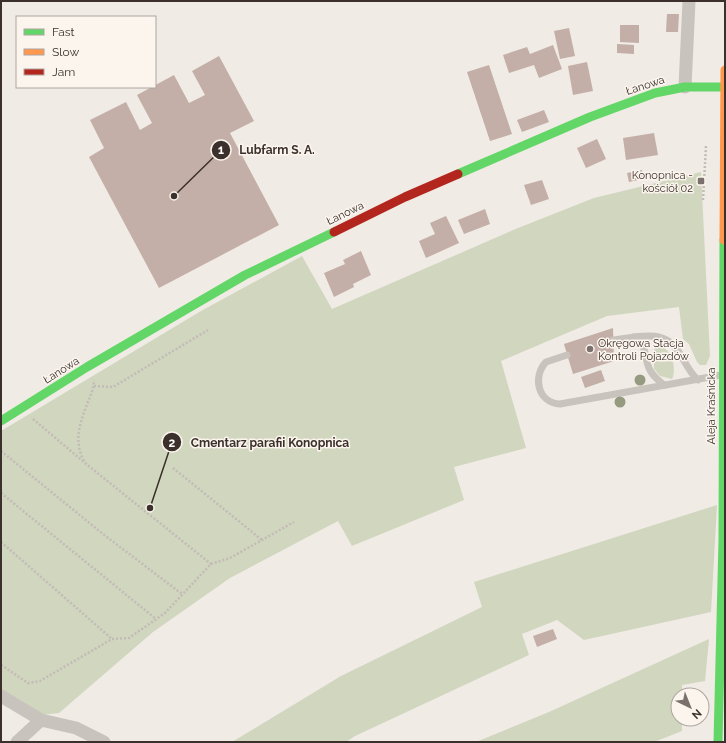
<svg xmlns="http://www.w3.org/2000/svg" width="726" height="743" font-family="Raleway,sans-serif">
  <rect width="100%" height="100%" fill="#f0ebe5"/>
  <!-- green -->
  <g fill="#d1d6bf">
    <polygon points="701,172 710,356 706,365 700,365 697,362 689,344 683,339 679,307 607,316 501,361 526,448 454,467 464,500 352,546 338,521 230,578 153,632 59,713 41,715 1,690 1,431 201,311 302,256 332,309 518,228 594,198"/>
    <path d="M656 347C672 344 677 370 672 379L660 376 654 369V350Z"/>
    <polygon points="717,505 711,612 584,640 557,620 522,634 529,655 355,736 346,742 232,742 341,676 482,607 474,582"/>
    <polygon points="709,639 705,681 682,685 682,695 678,695 678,719 682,719 682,731 654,742 476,742 549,712"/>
  </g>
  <!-- building -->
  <g fill="#c3afa7">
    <polygon points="667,14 679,14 678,32 666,32"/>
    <polygon points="620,25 639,25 639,43 620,42"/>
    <polygon points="569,28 575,56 560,59 554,31"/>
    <polygon points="617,44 634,45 634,54 617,53"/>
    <polygon points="553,45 562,69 539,78 534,65 509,73 503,55 527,47 530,54"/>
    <polygon points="219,56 254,121 230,133 279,225 159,288 89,157 104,148 90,120 126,102 140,130 152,123 137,95 174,75 189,103 205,95 192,71"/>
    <polygon points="587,62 593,91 573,95 568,66"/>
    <polygon points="489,65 512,134 490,141 467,72"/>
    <polygon points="544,110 549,122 522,132 517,120"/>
    <polygon points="654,133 658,155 626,160 623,138"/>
    <polygon points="597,139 606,159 586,168 577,148"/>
    <polygon points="642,170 643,179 629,182 627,173"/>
    <polygon points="542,180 549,199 531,205 524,185"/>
    <polygon points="485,209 490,224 464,234 458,220"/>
    <polygon points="446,216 459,243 426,258 419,241 435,234 430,223"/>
    <polygon points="361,251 371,275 353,284 354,287 334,297 324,273 345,264 343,260"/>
    <polygon points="613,328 614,361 573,374 564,344"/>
    <polygon points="601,370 605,381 585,388 581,377"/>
    <polygon points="553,629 557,639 537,647 533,636"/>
  </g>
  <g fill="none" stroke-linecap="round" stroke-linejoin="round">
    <!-- path -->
    <g stroke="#c2bbb6" stroke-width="2.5" stroke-dasharray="2 2" stroke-linecap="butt">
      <polyline points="703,200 706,146"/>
      <polyline points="94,386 113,387 208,330"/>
      <polyline points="33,419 85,463 211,564"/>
      <polyline points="1,451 103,534 182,594"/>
      <path d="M84 461C74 442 79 426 86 407 89 398 94 390 94 380"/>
      <polyline points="173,468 262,540"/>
      <polyline points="1,493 156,619"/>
      <polyline points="1,542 112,639"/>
      <polyline points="1,665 28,683 40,681 112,639 129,638 165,613 211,564 230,558 294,522"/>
    </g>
    <!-- lane -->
    <g stroke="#c9c3be" stroke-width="7">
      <path d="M634 337C649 349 643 354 649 368 652 376 658 380 664 385"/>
      <path d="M613 340C637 337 664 328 679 352 685 362 689 372 698 380"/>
      <path d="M567 355 546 362C532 377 538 403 560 404L721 375"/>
    </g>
    <!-- street -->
    <g stroke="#c9c3be" stroke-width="13">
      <polyline points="685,87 689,1"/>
      <polyline points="1,696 41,720 76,728 104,742"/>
      <polyline points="17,742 41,720"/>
    </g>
    <!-- fast -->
    <g stroke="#63d668" stroke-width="9">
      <polyline points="458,174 590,117 655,93 685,87 725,87"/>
      <polyline points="1,421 87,367 245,275 334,232"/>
      <polyline points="718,742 723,540 724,240"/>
    </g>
    <!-- slow -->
    <polyline stroke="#ff974d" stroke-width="9" points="724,240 725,70"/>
    <!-- jam -->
    <polyline stroke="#b3261e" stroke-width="9" points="334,232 405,197 458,174"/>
  </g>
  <!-- trees -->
  <g fill="#959b80">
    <circle cx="640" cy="380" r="5.5"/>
    <circle cx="620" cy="402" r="5.5"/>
  </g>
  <!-- markers -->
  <g fill="#7a716c" stroke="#fbf5ee" stroke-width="1.5">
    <rect x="697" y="177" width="8" height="8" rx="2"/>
    <circle cx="590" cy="349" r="4"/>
  </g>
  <g text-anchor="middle" stroke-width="3" stroke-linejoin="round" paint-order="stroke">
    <!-- street labels -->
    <g font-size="11" fill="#3b302b" stroke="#fbf5ee">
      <text transform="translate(645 85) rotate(-18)" y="4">Łanowa</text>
      <text transform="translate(345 213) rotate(-26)" y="4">Łanowa</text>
      <text transform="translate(61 370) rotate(-32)" y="4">Łanowa</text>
      <text transform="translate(711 406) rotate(-90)" y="4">Aleja Kraśnicka</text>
    </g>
    <!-- poi labels -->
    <g font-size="11" fill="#3b302b" stroke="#fbf5ee" text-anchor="end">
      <text x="693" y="179">Konopnica -<tspan x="693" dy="13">kościół 02</tspan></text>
      <text x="598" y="347" text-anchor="start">Okręgowa Stacja<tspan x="598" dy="13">Kontroli Pojazdów</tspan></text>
    </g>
  </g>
  <!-- callouts -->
  <path fill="none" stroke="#3b302b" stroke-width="1.5" d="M174 196L221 150M150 508L172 442"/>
  <g fill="#3b302b" stroke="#fbf5ee" stroke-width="1.5">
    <circle cx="174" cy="196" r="4"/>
    <circle cx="150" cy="508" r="4"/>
    <circle cx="221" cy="150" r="10"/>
    <circle cx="172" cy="442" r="10"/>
  </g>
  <g font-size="12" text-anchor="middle" font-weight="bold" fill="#fff">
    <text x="221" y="154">1</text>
    <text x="172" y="447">2</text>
  </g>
  <g font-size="12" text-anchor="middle" font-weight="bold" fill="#3b302b" stroke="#fbf5ee" stroke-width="3" stroke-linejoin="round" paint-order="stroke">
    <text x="277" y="154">Lubfarm S. A.</text>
    <text x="270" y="447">Cmentarz parafii Konopnica</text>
  </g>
  <!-- border -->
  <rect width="726" height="743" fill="none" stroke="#3b302b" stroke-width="4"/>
  <!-- legend -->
  <rect x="16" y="16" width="140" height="72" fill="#fbf5ee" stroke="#aea6a0"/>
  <rect x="24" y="29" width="20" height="6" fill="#63d668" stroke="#aea6a0"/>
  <text x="52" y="36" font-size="12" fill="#3b302b">Fast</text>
  <rect x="24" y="49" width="20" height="6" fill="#ff974d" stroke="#aea6a0"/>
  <text x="52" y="56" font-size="12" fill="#3b302b">Slow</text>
  <rect x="24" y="69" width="20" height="6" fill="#b3261e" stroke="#aea6a0"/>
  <text x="52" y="76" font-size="12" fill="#3b302b">Jam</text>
  <!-- north arrow -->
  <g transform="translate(690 707) rotate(137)"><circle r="19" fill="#fbf5ee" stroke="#aea6a0"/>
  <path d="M0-3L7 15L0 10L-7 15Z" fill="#7a716c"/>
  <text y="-6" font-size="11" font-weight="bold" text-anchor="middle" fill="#3b302b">N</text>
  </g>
</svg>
